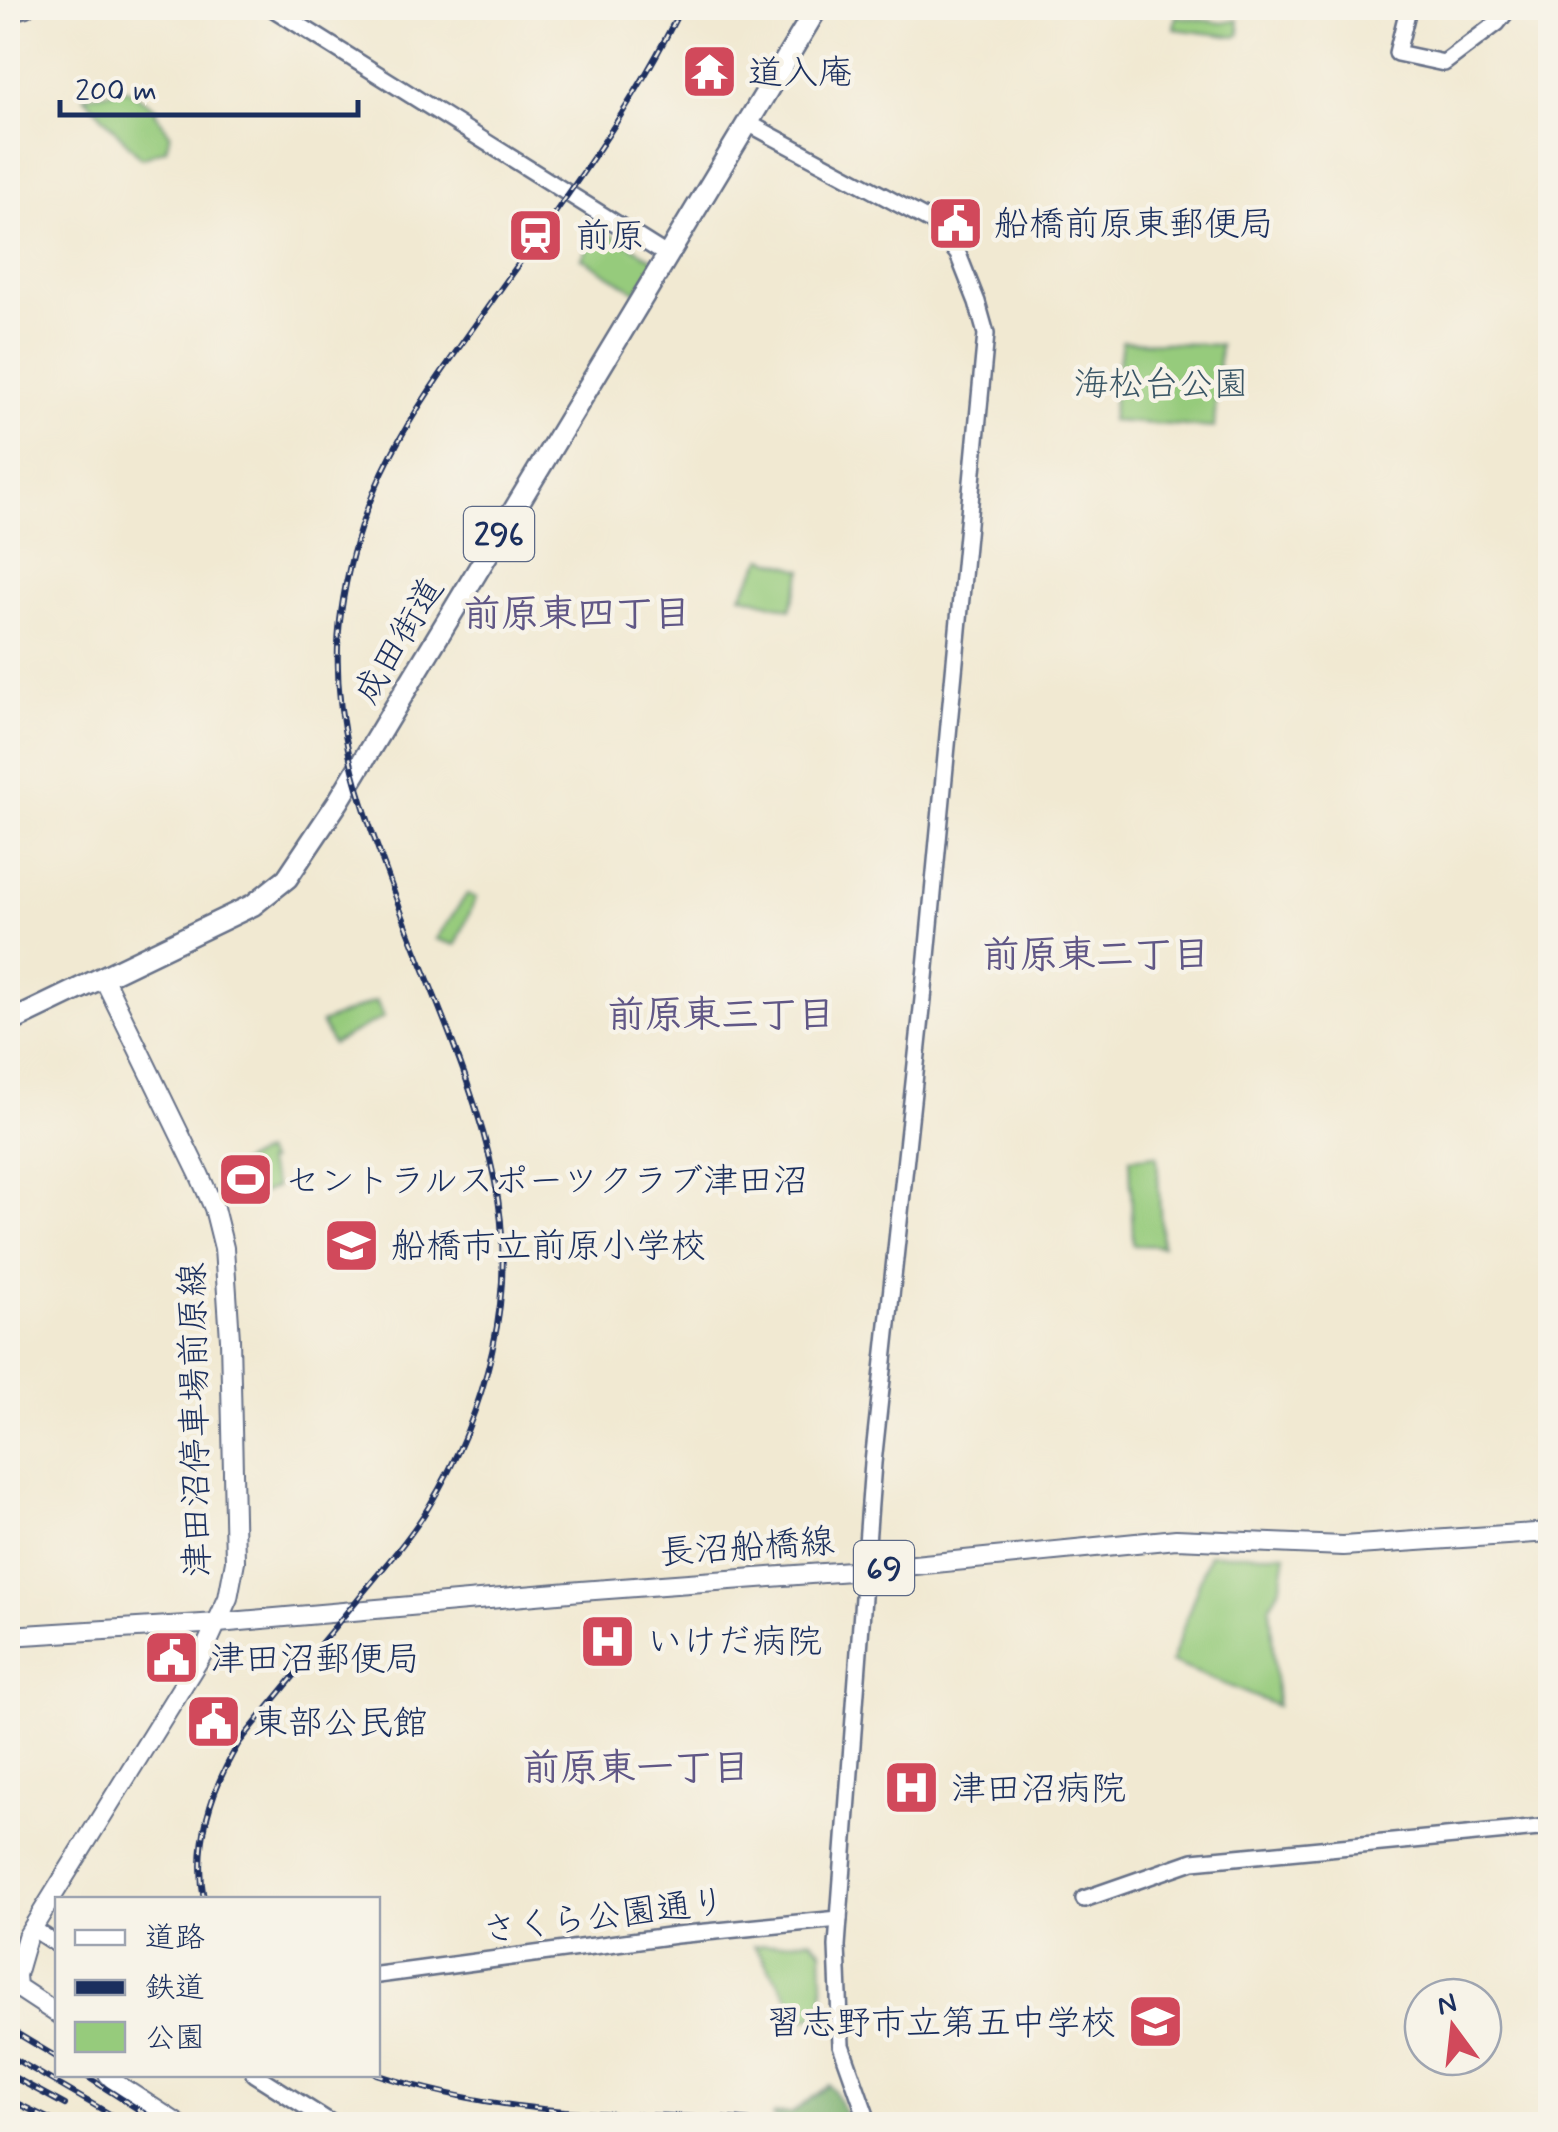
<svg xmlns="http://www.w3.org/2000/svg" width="1558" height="2132" font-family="Mynerve,'Klee One',sans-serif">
  <rect width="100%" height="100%" fill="#f7f3e8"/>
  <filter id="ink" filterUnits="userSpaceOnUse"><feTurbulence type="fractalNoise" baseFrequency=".01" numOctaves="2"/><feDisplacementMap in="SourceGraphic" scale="20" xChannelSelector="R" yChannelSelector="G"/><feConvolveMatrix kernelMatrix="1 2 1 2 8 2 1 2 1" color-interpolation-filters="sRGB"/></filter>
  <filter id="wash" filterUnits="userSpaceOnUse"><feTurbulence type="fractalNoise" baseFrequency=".0048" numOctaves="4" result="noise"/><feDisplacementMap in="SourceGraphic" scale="40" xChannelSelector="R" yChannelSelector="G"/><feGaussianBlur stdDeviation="2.25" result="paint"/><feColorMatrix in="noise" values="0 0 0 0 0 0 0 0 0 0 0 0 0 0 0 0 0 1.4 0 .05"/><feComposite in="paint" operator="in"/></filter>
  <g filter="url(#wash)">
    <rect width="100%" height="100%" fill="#f1e9d2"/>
    <!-- green -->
    <g fill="#96cb7c" stroke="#587d6d" stroke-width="2.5">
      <polygon points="1176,16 1223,23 1238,20 1240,34 1236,37 1174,29"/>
      <polygon points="127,89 157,109 155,112 170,134 166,149 141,158 84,96"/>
      <polygon points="600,228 656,261 637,292 582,258"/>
      <polygon points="1122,341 1220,345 1214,428 1111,421"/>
      <polygon points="763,558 803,570 790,609 741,595"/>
      <polygon points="467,894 476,898 456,945 436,939"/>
      <polygon points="376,1001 384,1017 332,1044 321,1023"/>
      <polygon points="263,1152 269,1161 265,1162 276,1187 233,1206 217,1174"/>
      <polygon points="1157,1155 1162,1246 1133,1245 1130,1158"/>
      <polygon points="1209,1554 1286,1554 1281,1585 1270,1606 1277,1706 1171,1662"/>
      <polygon points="811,1939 822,1950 824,2013 798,2021 795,2006 754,1946"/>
    </g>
    <!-- forest -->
    <polygon fill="#78af6c" stroke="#4a6f65" stroke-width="2.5" points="829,2085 834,2091 851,2124 800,2124 772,2117 774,2114 792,2113"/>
  </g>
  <g filter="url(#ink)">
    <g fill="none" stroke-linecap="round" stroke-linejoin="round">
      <defs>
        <g id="minor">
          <polyline points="272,8 668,256"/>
          <polyline points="1408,9 1397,53 1444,63 1497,23 1509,8"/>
          <polyline points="8,13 26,8"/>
          <polyline points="748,123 932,222 958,254 977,302 986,334 923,999 873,1463 837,1946 841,2045 869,2124"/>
          <polyline points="1084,1899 1193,1861 1550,1827"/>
          <polyline points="32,1928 58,1945"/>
          <polyline points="378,1975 676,1935 839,1919"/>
          <polyline points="254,2074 333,2124"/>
        </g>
        <g id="major">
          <polyline points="8,1636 218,1623 581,1591 864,1570 1176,1539 1343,1546 1550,1532"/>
          <polyline points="58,2014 17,1987 16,1975 27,1937 203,1653 228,1598 235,1561 230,1339 224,1248 214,1208 199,1174 104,979"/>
          <polyline points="108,2074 118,2085 178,2124"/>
        </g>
        <polyline id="highway" points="8,1023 253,905 287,878 338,802 817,8"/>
      </defs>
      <!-- minor casing -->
      <use href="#minor" stroke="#667087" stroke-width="20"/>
      <!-- major casing -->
      <use href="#major" stroke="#667087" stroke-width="22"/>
      <!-- highway casing -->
      <use href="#highway" stroke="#667087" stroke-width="25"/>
      <!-- minor -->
      <use href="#minor" stroke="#fff" stroke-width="15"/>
      <!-- major -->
      <use href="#major" stroke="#fff" stroke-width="18"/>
      <!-- highway -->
      <use href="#highway" stroke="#fff" stroke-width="20"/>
      <defs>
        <g id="rail">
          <path d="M204 1900C194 1843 210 1791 239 1743 278 1695 317 1648 357 1600 381 1570 408 1541 428 1508 487 1411 518 1294 495 1182 476 1086 433 997 399 906 364 811 326 717 341 613 360 477 420 403 497 294 563 202 632 109 681 8"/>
          <polyline points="8,2028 58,2058"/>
          <polyline points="8,2055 127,2124"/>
          <polyline points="8,2074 65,2105"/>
          <polyline points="83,2074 161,2124"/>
          <path d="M376 2074C440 2095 513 2108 581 2112 646 2117 709 2114 773 2124"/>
          <polyline points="8,2099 60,2124"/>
        </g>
      </defs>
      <!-- rail casing -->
      <use href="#rail" stroke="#1b2f5e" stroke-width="6"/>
      <!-- rail -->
      <use href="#rail" stroke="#f7f3e8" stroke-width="2.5" stroke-dasharray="8" stroke-linecap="butt"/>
    </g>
  </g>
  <!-- icons -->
  <defs>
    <symbol id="temple-square" viewBox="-11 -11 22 22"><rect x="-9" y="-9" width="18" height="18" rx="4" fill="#d1495b" stroke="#f7f3e8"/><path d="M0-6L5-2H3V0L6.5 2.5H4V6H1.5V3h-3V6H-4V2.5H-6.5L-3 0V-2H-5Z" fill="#fff"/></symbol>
    <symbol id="civic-square" viewBox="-11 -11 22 22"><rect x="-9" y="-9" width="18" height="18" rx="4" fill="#d1495b" stroke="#f7f3e8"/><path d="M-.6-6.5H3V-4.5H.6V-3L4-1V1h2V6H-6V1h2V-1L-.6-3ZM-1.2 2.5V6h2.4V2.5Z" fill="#fff"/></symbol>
    <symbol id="station-square" viewBox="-11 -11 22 22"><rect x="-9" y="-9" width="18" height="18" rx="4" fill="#d1495b" stroke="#f7f3e8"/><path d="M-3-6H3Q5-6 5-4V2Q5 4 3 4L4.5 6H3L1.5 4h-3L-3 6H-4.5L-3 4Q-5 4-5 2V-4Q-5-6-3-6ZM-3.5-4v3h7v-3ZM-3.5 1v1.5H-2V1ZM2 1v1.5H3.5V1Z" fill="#fff"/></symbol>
    <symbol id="stadium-square" viewBox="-11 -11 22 22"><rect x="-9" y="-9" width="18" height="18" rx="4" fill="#d1495b" stroke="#f7f3e8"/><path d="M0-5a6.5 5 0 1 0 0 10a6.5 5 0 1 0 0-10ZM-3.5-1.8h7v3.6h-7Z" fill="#fff"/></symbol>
    <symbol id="school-square" viewBox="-11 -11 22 22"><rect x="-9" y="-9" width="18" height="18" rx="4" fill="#d1495b" stroke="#f7f3e8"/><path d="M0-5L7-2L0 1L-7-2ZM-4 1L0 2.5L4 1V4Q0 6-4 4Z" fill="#fff"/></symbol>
    <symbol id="hospital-square" viewBox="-11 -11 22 22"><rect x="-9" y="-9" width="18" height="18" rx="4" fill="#d1495b" stroke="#f7f3e8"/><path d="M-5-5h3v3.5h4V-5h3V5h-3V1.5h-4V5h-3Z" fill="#fff"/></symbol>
  </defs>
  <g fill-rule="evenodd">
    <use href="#temple-square" x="678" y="40" width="63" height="63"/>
    <use href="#civic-square" x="924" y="192" width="63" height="63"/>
    <use href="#station-square" x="504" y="204" width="63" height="63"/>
    <use href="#stadium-square" x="214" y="1148" width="63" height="63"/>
    <use href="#school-square" x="320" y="1214" width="63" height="63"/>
    <use href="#hospital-square" x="576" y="1610" width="63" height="63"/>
    <use href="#civic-square" x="140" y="1626" width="63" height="63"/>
    <use href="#civic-square" x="182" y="1690" width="63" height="63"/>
    <use href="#hospital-square" x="880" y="1756" width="63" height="63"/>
    <use href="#school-square" x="1124" y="1990" width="63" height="63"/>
  </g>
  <g text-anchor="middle" stroke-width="9" stroke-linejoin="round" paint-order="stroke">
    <!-- shield labels -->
    <g fill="#f7f3e8" stroke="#5d6a87" stroke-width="2.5">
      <rect x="464" y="507" width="70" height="54" rx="8"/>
      <rect x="854" y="1541" width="60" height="54" rx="8"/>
    </g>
    <g font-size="32" font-weight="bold" fill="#1b2f5e">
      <text x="499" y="545">296</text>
      <text x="884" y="1579">69</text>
    </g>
    <!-- poi labels -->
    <g font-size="35" fill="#1b2f5e" stroke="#f7f3e8" text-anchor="start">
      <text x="748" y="84">道入庵</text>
      <text x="994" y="235">船橋前原東郵便局</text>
      <text x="575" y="247">前原</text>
      <text x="285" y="1192">セントラルスポーツクラブ津田沼</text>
      <text x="391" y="1257">船橋市立前原小学校</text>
      <text x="647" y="1653">いけだ病院</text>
      <text x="210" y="1670">津田沼郵便局</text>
      <text x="253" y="1734">東部公民館</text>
      <text x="951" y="1800">津田沼病院</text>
      <text x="1116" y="2034" text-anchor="end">習志野市立第五中学校</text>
    </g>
    <!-- park labels -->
    <g font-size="35" fill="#3a5666" stroke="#f7f3e8">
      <text x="1161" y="395">海松台公園</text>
    </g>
    <!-- street labels -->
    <g font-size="35" fill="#1b2f5e" stroke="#f7f3e8">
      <text transform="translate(398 640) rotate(-59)" y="12">成田街道</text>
      <text transform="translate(194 1420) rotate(-91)" y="12">津田沼停車場前原線</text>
      <text transform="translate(747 1546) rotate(-4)" y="12">長沼船橋線</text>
      <text transform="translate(604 1915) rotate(-7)" y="12">さくら公園通り</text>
    </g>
    <!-- neighbourhood labels -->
    <g font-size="38" font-weight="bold" fill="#605786" stroke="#f7f3e8">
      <text x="577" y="626">前原東四丁目</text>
      <text x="1096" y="967">前原東二丁目</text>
      <text x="721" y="1027">前原東三丁目</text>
      <text x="636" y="1780">前原東一丁目</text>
    </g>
  </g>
  <!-- margin -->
  <rect width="1558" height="2132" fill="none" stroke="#f7f3e8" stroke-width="40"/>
  <!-- legend -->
  <rect x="55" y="1897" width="325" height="180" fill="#f7f3e8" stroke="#9fa5b1" stroke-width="2.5"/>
  <rect x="75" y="1930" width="50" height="15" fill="#ffffff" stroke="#9fa5b1" stroke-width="2.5"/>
  <text x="145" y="1947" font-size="30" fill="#1b2f5e">道路</text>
  <rect x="75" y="1980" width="50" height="15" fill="#1b2f5e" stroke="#9fa5b1" stroke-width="2.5"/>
  <text x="145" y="1997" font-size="30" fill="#1b2f5e">鉄道</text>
  <rect x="75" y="2022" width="50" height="30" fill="#96cb7c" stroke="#9fa5b1" stroke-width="2.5"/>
  <text x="145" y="2047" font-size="30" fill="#1b2f5e">公園</text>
  <!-- north arrow -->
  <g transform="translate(1453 2027) rotate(345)"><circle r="48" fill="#f7f3e8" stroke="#9fa5b1" stroke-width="2.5"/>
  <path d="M0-8L18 38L0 25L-18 38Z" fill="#d1495b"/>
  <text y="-15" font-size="28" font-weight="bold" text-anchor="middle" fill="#1b2f5e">N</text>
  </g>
  <!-- scale -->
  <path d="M60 100v15h298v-15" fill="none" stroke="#1b2f5e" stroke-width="5"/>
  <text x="75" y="100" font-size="30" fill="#1b2f5e" stroke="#f7f3e8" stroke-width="8" paint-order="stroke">200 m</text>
</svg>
